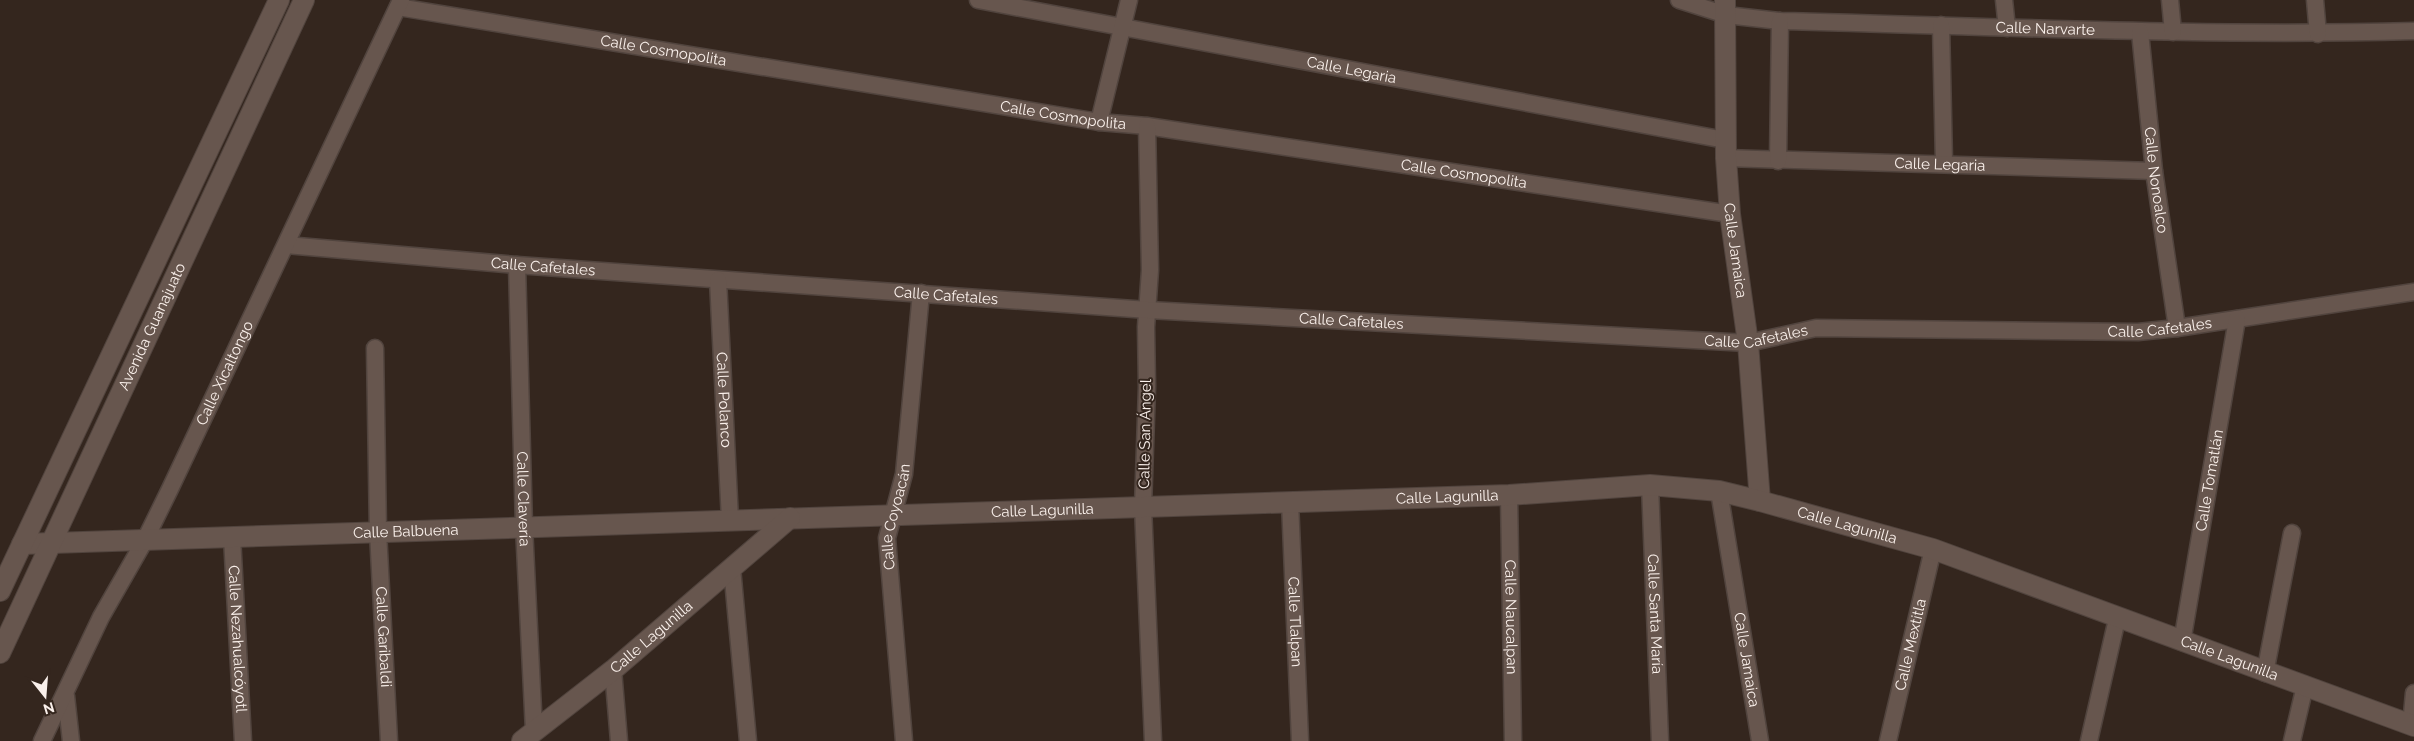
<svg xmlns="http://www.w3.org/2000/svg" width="2414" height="741" font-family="Raleway,sans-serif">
  <rect width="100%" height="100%" fill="#34261e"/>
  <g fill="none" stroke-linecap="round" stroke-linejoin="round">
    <defs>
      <g id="minor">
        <path id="s1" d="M978 0 1725 140"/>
        <path id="s2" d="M1679 0 1726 15 1780 21C1991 26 2203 37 2414 31"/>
        <polyline points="2004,0 2007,28"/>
        <polyline points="2170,0 2173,32"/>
        <polyline points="2315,0 2318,34"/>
        <path id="s3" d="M398 7 1099 122 1147 126 1730 214"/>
        <polyline points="1941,25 1944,163"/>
        <path id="s4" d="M2140 32 2154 171 2177 328"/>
        <polyline points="1099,122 1129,0"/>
        <polyline points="1147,126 1150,270 1146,327 1147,387 1143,507 1153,741"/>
        <path id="s5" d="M1726 158 2154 171"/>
        <polyline points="1778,161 1780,21"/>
        <path id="s6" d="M286 245 517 265 1148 310 1748 343 1816 328 2138 332 2177 328 2414 292"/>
        <path id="s7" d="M517 265 524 527 534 731"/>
        <path id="s8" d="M718 280 730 520"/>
        <path id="s9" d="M375 348 378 532 389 741"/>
        <path id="s10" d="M1650 485 1660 741"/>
        <path id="s11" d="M1719 491 1760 741"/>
        <path id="s12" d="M1509 495 1513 741"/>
        <path id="s13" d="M1290 502 1300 741"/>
        <path id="s14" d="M232 537 243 741"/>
        <polyline points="732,568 748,741"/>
        <path id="s15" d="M2182 642 2237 319"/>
        <polyline points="613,670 619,741"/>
        <polyline points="2265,673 2292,533"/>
        <polyline points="66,696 71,741"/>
        <polyline points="2411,725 2414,693"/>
        <path id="s16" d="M42 741 101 617 145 540 170 489 401 0"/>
        <path id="s17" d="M904 741 887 538 904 474 921 293"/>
        <path id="s18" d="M1888 741 1933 549"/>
        <polyline points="2089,741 2117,619"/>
        <polyline points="2292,741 2305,686"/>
      </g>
      <g id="tertiary">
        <path id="s19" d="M1725 0 1726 158 1730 214 1748 343 1760 501"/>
        <path id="s20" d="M22 544 1509 495 1650 485 1719 491 1760 501 1933 549 2414 726"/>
        <polyline points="0,591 279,0"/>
        <path id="s21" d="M0 653 304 0"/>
        <path id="s22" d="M522 741 613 670 790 518"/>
      </g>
    </defs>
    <!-- minor casing -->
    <use href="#minor" stroke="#51443e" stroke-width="19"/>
    <!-- tertiary casing -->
    <use href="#tertiary" stroke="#51443e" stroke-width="22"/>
    <!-- minor -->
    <use href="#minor" stroke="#67564e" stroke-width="16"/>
    <!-- tertiary -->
    <use href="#tertiary" stroke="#67564e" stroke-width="20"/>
  </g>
  <g text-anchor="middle" stroke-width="4" stroke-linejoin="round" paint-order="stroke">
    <!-- street labels -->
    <g font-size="15" fill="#faf0eb" stroke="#34261e">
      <text dy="5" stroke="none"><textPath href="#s2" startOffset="369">Calle Narvarte</textPath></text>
      <text dy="5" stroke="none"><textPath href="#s3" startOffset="269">Calle Cosmopolita</textPath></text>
      <text dy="5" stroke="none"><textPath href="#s1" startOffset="380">Calle Legaria</textPath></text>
      <text dy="5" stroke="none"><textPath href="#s3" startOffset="674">Calle Cosmopolita</textPath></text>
      <text dy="5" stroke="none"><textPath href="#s5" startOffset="214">Calle Legaria</textPath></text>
      <text dy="5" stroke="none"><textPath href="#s3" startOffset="1079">Calle Cosmopolita</textPath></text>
      <text dy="5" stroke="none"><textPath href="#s4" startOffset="149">Calle Nonoalco</textPath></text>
      <text dy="5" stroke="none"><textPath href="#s19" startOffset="251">Calle Jamaica</textPath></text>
      <text dy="5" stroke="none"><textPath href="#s6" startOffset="258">Calle Cafetales</textPath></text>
      <text dy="5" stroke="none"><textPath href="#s6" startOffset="662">Calle Cafetales</textPath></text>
      <text dy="5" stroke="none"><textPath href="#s6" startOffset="1068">Calle Cafetales</textPath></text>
      <text dy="5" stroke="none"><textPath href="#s21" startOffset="360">Avenida Guanajuato</textPath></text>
      <text dy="5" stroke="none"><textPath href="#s6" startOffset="1879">Calle Cafetales</textPath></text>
      <text dy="5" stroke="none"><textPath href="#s6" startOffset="1474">Calle Cafetales</textPath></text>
      <text dy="5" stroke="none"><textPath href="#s16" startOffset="411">Calle Xicaltongo</textPath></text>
      <text dy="5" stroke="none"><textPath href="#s8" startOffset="120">Calle Polanco</textPath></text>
      <text transform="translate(1145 434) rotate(-89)" y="5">Calle San Ángel</text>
      <text dy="5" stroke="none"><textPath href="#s15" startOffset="164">Calle Tomatlán</textPath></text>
      <text dy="5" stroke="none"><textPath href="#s20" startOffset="1426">Calle Lagunilla</textPath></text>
      <text dy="5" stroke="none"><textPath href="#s7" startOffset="234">Calle Clavería</textPath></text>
      <text dy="5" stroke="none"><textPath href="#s20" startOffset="1021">Calle Lagunilla</textPath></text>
      <text dy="5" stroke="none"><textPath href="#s17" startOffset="226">Calle Coyoacán</textPath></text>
      <text dy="5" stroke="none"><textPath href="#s20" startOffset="1831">Calle Lagunilla</textPath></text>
      <text dy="5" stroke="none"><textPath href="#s20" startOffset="384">Calle Balbuena</textPath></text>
      <text dy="5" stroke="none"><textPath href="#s10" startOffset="129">Calle Santa María</textPath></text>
      <text dy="5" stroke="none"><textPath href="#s12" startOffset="122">Calle Naucalpan</textPath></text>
      <text dy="5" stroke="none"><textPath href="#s13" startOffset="120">Calle Tlalpan</textPath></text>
      <text dy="5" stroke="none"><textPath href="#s9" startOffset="289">Calle Garibaldi</textPath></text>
      <text dy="5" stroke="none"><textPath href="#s22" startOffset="166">Calle Lagunilla</textPath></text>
      <text dy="5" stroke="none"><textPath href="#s14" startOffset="102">Calle Nezahualcóyotl</textPath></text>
      <text dy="5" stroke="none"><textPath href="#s18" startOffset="99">Calle Mextitla</textPath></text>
      <text dy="5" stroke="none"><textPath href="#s20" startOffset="2236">Calle Lagunilla</textPath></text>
      <text dy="5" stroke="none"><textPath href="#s11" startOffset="171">Calle Jamaica</textPath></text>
    </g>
  </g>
  <!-- north arrow -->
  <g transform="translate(45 696) rotate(163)" stroke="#34261e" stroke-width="4" paint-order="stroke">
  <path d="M0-4L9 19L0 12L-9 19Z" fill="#faf0eb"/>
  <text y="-8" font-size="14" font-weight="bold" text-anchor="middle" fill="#faf0eb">N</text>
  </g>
</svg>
